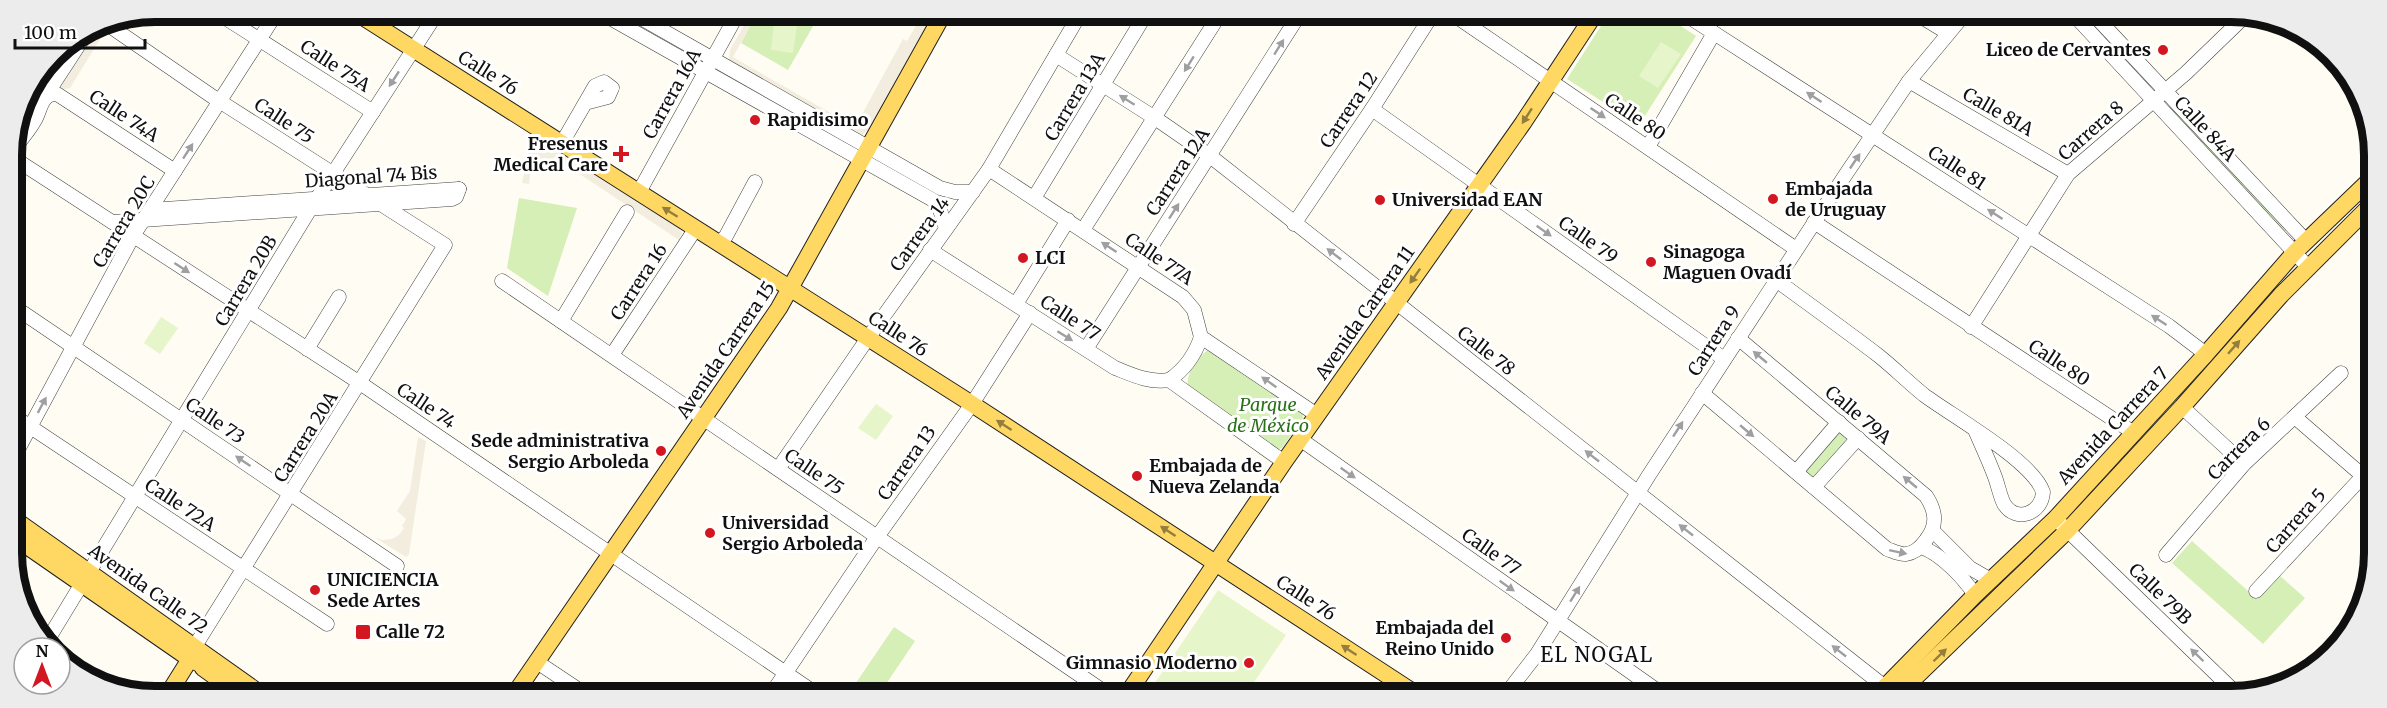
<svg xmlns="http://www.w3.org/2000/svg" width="2387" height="708" font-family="Merriweather,serif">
  <rect width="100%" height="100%" fill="#fffdf3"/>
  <!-- green -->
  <g fill="#d5efb7">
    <polygon points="757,13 820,14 788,70 741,43"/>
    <polygon points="1608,15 1664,15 1696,36 1639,125 1567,79"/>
    <polygon points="2172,103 2289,228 2282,234 2166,108"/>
    <polygon points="519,198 577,208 548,296 507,268"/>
    <path d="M1208 350H1212L1303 412V418L1282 448 1276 450 1188 387C1185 375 1198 356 1208 350Z"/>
    <polygon points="1838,431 1848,440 1811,480 1802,472"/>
    <polygon points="2192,541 2257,599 2279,575 2305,598 2263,644 2172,563"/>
    <polygon points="894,627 915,641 880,693 849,693"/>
  </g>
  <!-- pitch -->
  <g fill="#e7f5ca">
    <polygon points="775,15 798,18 793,53 771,50"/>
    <polygon points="1661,42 1681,54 1658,88 1639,76"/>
    <polygon points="161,317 178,328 160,354 144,343"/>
    <polygon points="876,404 893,416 876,440 858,428"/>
    <polygon points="1218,590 1286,635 1246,694 1148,693"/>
  </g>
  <!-- plaza -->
  <g fill="#f2eddf">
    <polygon points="751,13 757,13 733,57 855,127 903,39 907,41 923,14 933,14 868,130 862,135 729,60 730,50"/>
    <polygon points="101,23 102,36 70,88 56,91 13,142 20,112 36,87 49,87 94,27"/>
    <polygon points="532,136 679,228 682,233 679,240 554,157 545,170 531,168 529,184 522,183"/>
    <polygon points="418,437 426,441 409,554 406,557 374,537 382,540 392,539 399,535 404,528 402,526 406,519 397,511 410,491"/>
  </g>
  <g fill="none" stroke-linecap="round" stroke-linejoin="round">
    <defs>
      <g id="minor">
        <polyline points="216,12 373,112"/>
        <polyline points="601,13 933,200 940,210 946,228"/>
        <polyline points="632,13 940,188 955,192 973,192"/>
        <polyline points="1454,15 1796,249"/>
        <polyline points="1686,15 2169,326 2206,354"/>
        <polyline points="1920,16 1948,33"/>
        <polyline points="2075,16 2308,267"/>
        <polyline points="2095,16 2306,241"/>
        <polyline points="104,22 213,97 445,245 195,646"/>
        <polyline points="1056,55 1155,118 1210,156 1885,687"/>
        <polyline points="37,79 45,84 54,83 88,31"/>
        <polyline points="1909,81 2068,174"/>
        <polyline points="1372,109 1724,359"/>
        <polyline points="562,143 595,86 604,82 612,88 608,97 585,103"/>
        <polyline points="1648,147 1714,33"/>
        <path d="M12 151C20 141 29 131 35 120 41 110 41 93 57 94L175 171"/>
        <polyline points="12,157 360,383 815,693"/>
        <polyline points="989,169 1183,297 1194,310 1201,337 1317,415"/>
        <polyline points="639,192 738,13"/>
        <polyline points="1034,198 1146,14"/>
        <polyline points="150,210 459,189"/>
        <polyline points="113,222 452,199 456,197 459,189"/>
        <polyline points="1814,222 2134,433"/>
        <polyline points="1294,224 1372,109 1432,15"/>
        <polyline points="1083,230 1220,14"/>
        <polyline points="720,243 726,236 755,182"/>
        <path d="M930 250 1115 368C1133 375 1149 383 1169 380L1284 462"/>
        <path d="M1776 280C1810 305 1845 330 1879 356 1894 368 1908 382 1924 395 1952 416 2033 461 2043 492 2042 514 2016 523 2004 504 2000 496 1998 485 1995 477 1989 461 1982 446 1975 430"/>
        <polyline points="502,281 1106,693"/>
        <polyline points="1016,304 1068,220"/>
        <polyline points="13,306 397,566"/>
        <polyline points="561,321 627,212"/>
        <polyline points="1971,327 2068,174 2186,73 2244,17"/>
        <polyline points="307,349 339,297"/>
        <polyline points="1086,349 1299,15"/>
        <polyline points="612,355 696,228"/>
        <path d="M1169 380C1184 370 1195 355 1201 337"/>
        <path d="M1702 393 1887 549C1893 551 1900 555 1906 554 1915 553 1921 547 1926 540 1938 525 1936 511 1926 496L1738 338"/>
        <polyline points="2182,407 2244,464"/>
        <polyline points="14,416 327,624"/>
        <polyline points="1300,439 1662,694"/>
        <polyline points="14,457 133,236 277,12"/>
        <polyline points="778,469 868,338 989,169 1080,14"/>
        <polyline points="1796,472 1839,422"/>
        <polyline points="1814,487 1858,438"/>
        <polyline points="2061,524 2239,696"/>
        <polyline points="1933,531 1970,568 1991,580"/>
        <path d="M1921 547C1941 554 1963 577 1975 595"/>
        <polyline points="2166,555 2244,464 2341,373"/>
        <polyline points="2256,591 2363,476 2296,418"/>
        <polyline points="47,641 310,209 437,13"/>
        <polyline points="537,662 582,692"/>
        <polyline points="772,693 877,537 972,404 1030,313"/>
        <polyline points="1506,694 1537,654 1649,475 1846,174 1909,81 1963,16"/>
      </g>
      <g id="major">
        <polyline points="355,12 972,404 1416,694"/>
        <polyline points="14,519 258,692"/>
        <polyline points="14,537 190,659 216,672"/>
        <polyline points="203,668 235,691"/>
        <polyline points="170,691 190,659"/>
        <polyline points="516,692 779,308 943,14"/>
        <polyline points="1128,693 1284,462 1523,123 1594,15"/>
        <polyline points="1877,695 1975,595 2056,518 2206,354 2295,252 2372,178"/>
        <polyline points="1897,695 2068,530 2182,407 2281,295 2372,204"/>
      </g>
    </defs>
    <!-- minor casing -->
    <use href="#minor" stroke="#434343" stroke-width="15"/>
    <!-- major casing -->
    <use href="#major" stroke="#212121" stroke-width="18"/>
    <!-- minor -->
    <use href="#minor" stroke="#fff" stroke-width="14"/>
    <!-- major -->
    <use href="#major" stroke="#ffd863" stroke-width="16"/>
  </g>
  <!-- one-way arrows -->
  <defs><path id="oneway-solid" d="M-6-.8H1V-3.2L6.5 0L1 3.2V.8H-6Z" transform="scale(1.5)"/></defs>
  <g fill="#9f9f9f">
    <use href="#oneway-solid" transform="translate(1279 47) rotate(-58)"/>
    <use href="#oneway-solid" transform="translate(1189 64) rotate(122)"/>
    <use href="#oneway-solid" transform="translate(394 79) rotate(123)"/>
    <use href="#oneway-solid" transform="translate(1814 97) rotate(-147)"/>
    <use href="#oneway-solid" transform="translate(1127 100) rotate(-148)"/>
    <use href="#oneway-solid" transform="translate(1598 113) rotate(34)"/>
    <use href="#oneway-solid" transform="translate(188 151) rotate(-57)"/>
    <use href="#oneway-solid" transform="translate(1855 161) rotate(-56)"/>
    <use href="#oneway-solid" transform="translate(1174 211) rotate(-57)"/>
    <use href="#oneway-solid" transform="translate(1995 214) rotate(-147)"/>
    <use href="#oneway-solid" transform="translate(1544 231) rotate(35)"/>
    <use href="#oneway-solid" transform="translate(1109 247) rotate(-147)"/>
    <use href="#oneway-solid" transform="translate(1334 254) rotate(-142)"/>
    <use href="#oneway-solid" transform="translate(182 268) rotate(33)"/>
    <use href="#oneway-solid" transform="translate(2159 320) rotate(-147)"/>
    <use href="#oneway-solid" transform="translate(1065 336) rotate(32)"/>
    <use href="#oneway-solid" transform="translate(1760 357) rotate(-140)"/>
    <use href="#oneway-solid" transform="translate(1269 382) rotate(-145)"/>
    <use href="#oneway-solid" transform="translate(42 405) rotate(-62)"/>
    <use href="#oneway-solid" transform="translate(1678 429) rotate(-57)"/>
    <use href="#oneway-solid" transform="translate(1747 431) rotate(40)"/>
    <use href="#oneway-solid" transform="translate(1592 456) rotate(-142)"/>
    <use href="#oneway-solid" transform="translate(243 461) rotate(-146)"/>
    <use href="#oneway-solid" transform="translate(1348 473) rotate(35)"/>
    <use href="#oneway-solid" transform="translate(1910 482) rotate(-140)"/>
    <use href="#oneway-solid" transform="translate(1686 530) rotate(-142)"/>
    <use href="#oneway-solid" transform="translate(1898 552) rotate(12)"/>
    <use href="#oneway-solid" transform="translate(1507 586) rotate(35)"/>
    <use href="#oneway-solid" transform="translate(1575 594) rotate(-58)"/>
    <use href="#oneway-solid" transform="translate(1839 651) rotate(-142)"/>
    <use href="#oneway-solid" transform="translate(2197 655) rotate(-136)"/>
  </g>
  <g fill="#937e3e">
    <use href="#oneway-solid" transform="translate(1527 116) rotate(123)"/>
    <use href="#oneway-solid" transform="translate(670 212) rotate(-148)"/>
    <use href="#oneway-solid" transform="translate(1415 276) rotate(125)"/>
    <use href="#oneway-solid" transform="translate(2234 347) rotate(-49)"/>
    <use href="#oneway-solid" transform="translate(1004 425) rotate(-147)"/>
    <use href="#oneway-solid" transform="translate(1168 531) rotate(-147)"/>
    <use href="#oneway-solid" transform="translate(1349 650) rotate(-147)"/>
    <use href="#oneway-solid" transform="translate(1940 655) rotate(-44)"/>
  </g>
  <!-- markers -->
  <g fill="#d21721" stroke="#fff" stroke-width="2">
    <circle cx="2163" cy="50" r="6"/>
    <circle cx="755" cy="120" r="6"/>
    <path d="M618 145h6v6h6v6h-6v6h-6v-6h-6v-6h6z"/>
    <circle cx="1773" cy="199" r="6"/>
    <circle cx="1380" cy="200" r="6"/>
    <circle cx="1023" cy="258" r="6"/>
    <circle cx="1651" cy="262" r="6"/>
    <circle cx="661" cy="451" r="6"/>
    <circle cx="1137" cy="476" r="6"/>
    <circle cx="710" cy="533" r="6"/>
    <circle cx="315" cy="590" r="6"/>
    <rect x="355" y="624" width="16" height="16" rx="3"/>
    <circle cx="1506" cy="638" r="6"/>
    <circle cx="1249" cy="663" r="6"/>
  </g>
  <g text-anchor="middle" stroke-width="6" stroke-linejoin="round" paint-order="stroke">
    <!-- poi labels -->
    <g font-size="18" font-weight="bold" fill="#101010" stroke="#fff" text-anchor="start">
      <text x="2151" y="56" text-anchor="end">Liceo de Cervantes</text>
      <text x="767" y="126">Rapidisimo</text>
      <text x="608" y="150" text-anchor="end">Fresenus<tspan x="608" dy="21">Medical Care</tspan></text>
      <text x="1785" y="195">Embajada<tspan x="1785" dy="21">de Uruguay</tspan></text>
      <text x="1392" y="206">Universidad EAN</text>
      <text x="1663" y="258">Sinagoga<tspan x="1663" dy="21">Maguen Ovadí</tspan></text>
      <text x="1035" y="264">LCI</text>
      <text x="649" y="447" text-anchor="end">Sede administrativa<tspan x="649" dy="21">Sergio Arboleda</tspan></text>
      <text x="1149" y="472">Embajada de<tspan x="1149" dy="21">Nueva Zelanda</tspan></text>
      <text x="722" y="529">Universidad<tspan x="722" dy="21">Sergio Arboleda</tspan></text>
      <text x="327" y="586">UNICIENCIA<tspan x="327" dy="21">Sede Artes</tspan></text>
      <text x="1494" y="634" text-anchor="end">Embajada del<tspan x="1494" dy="21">Reino Unido</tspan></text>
      <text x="376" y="638">Calle 72</text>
      <text x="1237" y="669" text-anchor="end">Gimnasio Moderno</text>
    </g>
    <!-- street labels -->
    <g font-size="18" fill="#101010" stroke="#fff">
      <text transform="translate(335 66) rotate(33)" y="6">Calle 75A</text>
      <text transform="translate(488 73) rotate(32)" y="6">Calle 76</text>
      <text transform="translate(672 94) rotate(-61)" y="6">Carrera 16A</text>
      <text transform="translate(1075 97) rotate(-59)" y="6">Carrera 13A</text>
      <text transform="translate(1349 110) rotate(-56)" y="6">Carrera 12</text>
      <text transform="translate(1998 112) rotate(30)" y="6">Calle 81A</text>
      <text transform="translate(124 116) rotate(33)" y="6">Calle 74A</text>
      <text transform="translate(1635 117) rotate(34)" y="6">Calle 80</text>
      <text transform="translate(284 121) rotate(33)" y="6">Calle 75</text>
      <text transform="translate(2205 129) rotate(47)" y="6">Calle 84A</text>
      <text transform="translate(2091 131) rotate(-41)" y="6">Carrera 8</text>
      <text transform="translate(1957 168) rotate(33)" y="6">Calle 81</text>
      <text transform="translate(1178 172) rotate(-57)" y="6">Carrera 12A</text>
      <text transform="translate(371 177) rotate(-4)" y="6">Diagonal 74 Bis</text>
      <text transform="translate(124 222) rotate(-59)" y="6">Carrera 20C</text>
      <text transform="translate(920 234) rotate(-54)" y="6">Carrera 14</text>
      <text transform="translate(1588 240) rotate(35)" y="6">Calle 79</text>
      <text transform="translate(1159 259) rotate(34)" y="6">Calle 77A</text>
      <text transform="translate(246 281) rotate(-59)" y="6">Carrera 20B</text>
      <text transform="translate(639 282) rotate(-57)" y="6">Carrera 16</text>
      <text transform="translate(1365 313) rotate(-55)" y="6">Avenida Carrera 11</text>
      <text transform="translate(1070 318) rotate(33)" y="6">Calle 77</text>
      <text transform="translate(898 334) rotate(33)" y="6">Calle 76</text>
      <text transform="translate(1714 341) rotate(-57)" y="6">Carrera 9</text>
      <text transform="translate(726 350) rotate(-56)" y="6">Avenida Carrera 15</text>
      <text transform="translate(1486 351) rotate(38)" y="6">Calle 78</text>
      <text transform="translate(2059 363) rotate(33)" y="6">Calle 80</text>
      <text transform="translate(426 406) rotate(34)" y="6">Calle 74</text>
      <text transform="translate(1858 415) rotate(40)" y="6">Calle 79A</text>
      <text transform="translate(215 421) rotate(34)" y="6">Calle 73</text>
      <text transform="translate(2113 426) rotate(-47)" y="6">Avenida Carrera 7</text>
      <text transform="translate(306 437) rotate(-58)" y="6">Carrera 20A</text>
      <text transform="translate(2239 449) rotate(-45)" y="6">Carrera 6</text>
      <text transform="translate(907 463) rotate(-55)" y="6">Carrera 13</text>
      <text transform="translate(814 472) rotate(34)" y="6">Calle 75</text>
      <text transform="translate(180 505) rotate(33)" y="6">Calle 72A</text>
      <text transform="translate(2296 521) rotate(-48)" y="6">Carrera 5</text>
      <text transform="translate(1491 552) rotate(35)" y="6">Calle 77</text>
      <text transform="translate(148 589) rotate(35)" y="6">Avenida Calle 72</text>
      <text transform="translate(2160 594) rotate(44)" y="6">Calle 79B</text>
      <text transform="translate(1306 598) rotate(33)" y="6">Calle 76</text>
    </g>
    <!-- park labels -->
    <g font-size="18" font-style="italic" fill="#2b7117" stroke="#fff">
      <text x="1268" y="411">Parque<tspan x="1268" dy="21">de México</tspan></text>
    </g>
    <!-- neighbourhood labels -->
    <g font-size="20" letter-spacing="1.5" fill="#101010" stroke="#fff">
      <text x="1597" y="662">EL NOGAL</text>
    </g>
  </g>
  <!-- crop -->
  <path d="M0 0H2387V708H0ZM155 22H2231A133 133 0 0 1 2364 155V553A133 133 0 0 1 2231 686H155A133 133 0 0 1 22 553V155A133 133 0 0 1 155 22Z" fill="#ececec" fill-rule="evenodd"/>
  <path fill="none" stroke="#101010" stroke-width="8" d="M155 22H2231A133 133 0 0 1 2364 155V553A133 133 0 0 1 2231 686H155A133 133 0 0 1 22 553V155A133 133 0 0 1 155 22Z"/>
  <!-- north arrow -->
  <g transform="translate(42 666)"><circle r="28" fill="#ffffff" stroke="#9f9f9f" stroke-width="1.5"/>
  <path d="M0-4.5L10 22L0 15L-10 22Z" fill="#d21721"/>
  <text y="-9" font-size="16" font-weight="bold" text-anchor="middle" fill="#101010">N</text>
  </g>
  <!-- scale -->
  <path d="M15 39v9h130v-9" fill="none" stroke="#101010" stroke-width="3"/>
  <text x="24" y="39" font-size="18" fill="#101010" stroke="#ffffff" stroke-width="4.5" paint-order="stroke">100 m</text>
</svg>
